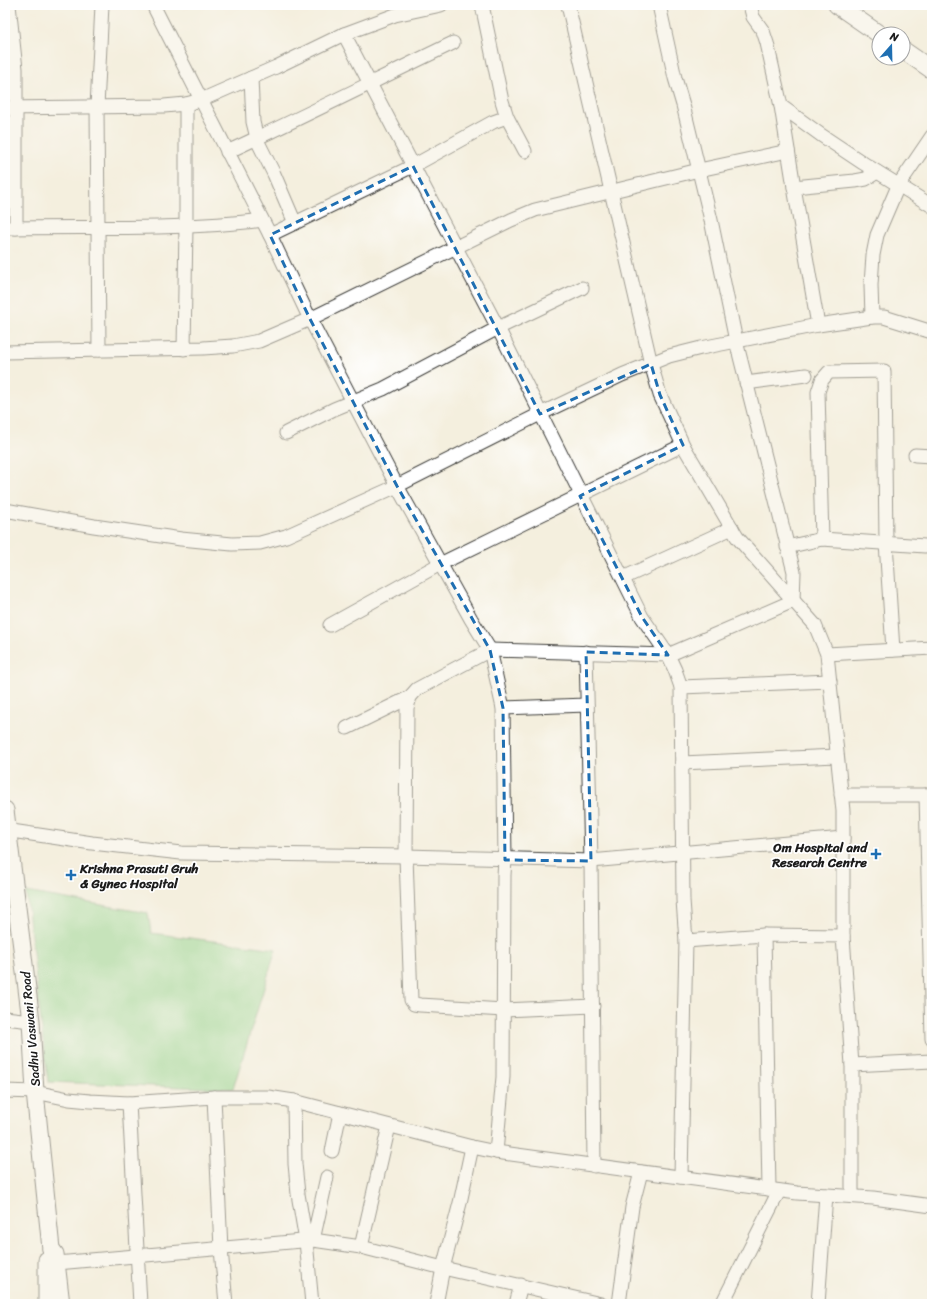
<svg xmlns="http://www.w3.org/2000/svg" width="937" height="1309" font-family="Sriracha,sans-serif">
  <rect width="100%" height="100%" fill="#fff"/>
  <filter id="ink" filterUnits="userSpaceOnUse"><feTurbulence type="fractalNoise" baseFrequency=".025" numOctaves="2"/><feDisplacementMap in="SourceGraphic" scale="8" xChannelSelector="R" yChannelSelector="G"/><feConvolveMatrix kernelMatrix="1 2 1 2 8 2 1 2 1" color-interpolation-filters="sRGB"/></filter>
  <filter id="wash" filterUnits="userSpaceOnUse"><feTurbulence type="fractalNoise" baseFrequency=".012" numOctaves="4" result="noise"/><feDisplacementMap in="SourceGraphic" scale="16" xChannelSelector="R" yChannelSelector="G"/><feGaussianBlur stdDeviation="0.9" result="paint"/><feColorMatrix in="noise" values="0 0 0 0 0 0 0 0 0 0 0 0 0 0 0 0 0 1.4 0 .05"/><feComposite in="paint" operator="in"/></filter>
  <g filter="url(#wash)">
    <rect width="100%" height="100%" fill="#f4efde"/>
    <!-- green -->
    <polygon fill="#8fd58f" stroke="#567856" points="26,892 148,913 151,933 276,949 233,1089 48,1082"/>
  </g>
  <g filter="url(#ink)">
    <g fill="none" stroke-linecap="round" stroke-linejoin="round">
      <defs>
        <g id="minor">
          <polyline points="9,5 16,69 16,228"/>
          <polyline points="153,5 270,235 310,319 397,486 471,619 490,650 503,708 505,860 504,875 503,1077 496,1152"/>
          <polyline points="568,5 651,364 660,395 683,445 737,537 815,625 827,654 843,811 843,936 852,1065 852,1196"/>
          <polyline points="750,5 753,17 763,31 767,43 781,106 821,135 863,163 932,206"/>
          <polyline points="344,34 498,328 642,617 668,655 675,670 681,687 683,900 686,941 681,1177"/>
          <polyline points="251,78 253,122 258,142 274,174 295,223"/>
          <polyline points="781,106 794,187 818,325"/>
          <polyline points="5,108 164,106 186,104 201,100 276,67 344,34 395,15 441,5"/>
          <polyline points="507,117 525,151"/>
          <path d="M227 152C303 117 378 79 453 43"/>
          <polyline points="794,187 855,181 866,179 877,172"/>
          <path d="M5 228C56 227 107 228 158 227 193 226 227 225 262 220"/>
          <polyline points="270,235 413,166 493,122 507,117 502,101 482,5"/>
          <polyline points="872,317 871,285 873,255 877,235 898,186 932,136"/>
          <polyline points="184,349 186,226 186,104"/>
          <polyline points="99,350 97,107 102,5"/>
          <polyline points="5,352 203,348 233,346 259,341 310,319 511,220 535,210 699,170 788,151"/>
          <polyline points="746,383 806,375"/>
          <polyline points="286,433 334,409 383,389 498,328 582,288"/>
          <polyline points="915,455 932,456"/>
          <polyline points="5,510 94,526 181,539 232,544 260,543 286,536 397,486 540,414 622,375 669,356 701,348 818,325 872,317 884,317 932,332"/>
          <polyline points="822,539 818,392 822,380 829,372 884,371 886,543 893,650"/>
          <polyline points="787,547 822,539 925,546"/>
          <polyline points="623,578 732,528"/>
          <polyline points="330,625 440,564 683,445"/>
          <polyline points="586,652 591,861 594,1166"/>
          <polyline points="827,654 932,648"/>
          <polyline points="681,687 830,681"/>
          <polyline points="503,708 587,705"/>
          <polyline points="347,728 410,697"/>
          <polyline points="682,763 837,756"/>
          <polyline points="841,795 932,795"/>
          <polyline points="926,795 932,1039"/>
          <polyline points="5,830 92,843 181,853 406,856 591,861 843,838"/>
          <polyline points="764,935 769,1189"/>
          <polyline points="686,941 764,935 843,936"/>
          <polyline points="593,1006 504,1010 420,1005 414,1004 411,1000 406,856 407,708 410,697 417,689 490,650 668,655 793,601 794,572 736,341 711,220 683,105 675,78 659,5"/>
          <polyline points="5,1018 31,1021"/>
          <polyline points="852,1065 932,1061"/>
          <polyline points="5,1091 35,1092 69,1099 90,1101 129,1103 214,1097 268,1097 294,1101 472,1147 496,1152 797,1193 873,1198 932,1206"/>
          <polyline points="214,1097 221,1249 226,1304"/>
          <polyline points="294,1101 295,1164 298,1194 306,1241 312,1304"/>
          <polyline points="129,1103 140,1304"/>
          <polyline points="332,1151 340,1113"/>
          <polyline points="313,1240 327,1177"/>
          <polyline points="361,1247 389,1126"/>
          <polyline points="57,1263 313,1240 361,1247 443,1268 601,1304"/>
          <polyline points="436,1304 443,1268 460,1203 472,1147"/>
          <polyline points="516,1304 521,1285"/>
          <polyline points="619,1304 632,1207 641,1172"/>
          <polyline points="722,1304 779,1191"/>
          <polyline points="818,1304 826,1195"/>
        </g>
        <g id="tertiary">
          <polyline points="837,5 879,34"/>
          <polyline points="903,50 932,70"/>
          <polyline points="5,810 31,1021 35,1092 51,1249"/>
          <polyline points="51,1249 55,1254 61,1304"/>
          <polyline points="47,1260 47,1304"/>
        </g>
      </defs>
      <!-- minor casing -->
      <use href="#minor" stroke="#3c3c39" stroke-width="15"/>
      <!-- tertiary casing -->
      <use href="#tertiary" stroke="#3c3c39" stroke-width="19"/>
      <!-- minor -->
      <use href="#minor" stroke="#fff" stroke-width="13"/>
      <!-- tertiary -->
      <use href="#tertiary" stroke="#fff" stroke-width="17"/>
    </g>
  </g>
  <!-- marked area -->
  <path d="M0 0H937V1309H0ZM413 166 540 414 651 364 660 395 683 445 580 496 642 617 668 655 586 652 591 861 505 860 503 708 490 650 397 486 310 319 270 235Z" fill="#f4efde" fill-opacity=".55" fill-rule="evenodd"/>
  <path fill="none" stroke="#1f6fb2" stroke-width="3" stroke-dasharray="8 5" stroke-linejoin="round" d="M413 166 540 414 651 364 660 395 683 445 580 496 642 617 668 655 586 652 591 861 505 860 503 708 490 650 397 486 310 319 270 235Z"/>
  <!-- markers -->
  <g fill="#1f6fb2" stroke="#fff" stroke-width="1.5">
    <path d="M874 848h4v4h4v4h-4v4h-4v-4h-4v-4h4z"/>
    <path d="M69 869h4v4h4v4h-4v4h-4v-4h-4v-4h4z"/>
  </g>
  <g text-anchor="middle" stroke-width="3.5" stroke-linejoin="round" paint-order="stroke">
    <!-- poi labels -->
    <g font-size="13" font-weight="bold" fill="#1c1c1c" stroke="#fff" text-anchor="end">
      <text x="867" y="852">Om Hospital and<tspan x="867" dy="15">Research Centre</tspan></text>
      <text x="80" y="873" text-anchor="start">Krishna Prasuti Gruh<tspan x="80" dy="15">&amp; Gynec Hospital</tspan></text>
    </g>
    <!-- street labels -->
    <g font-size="13" fill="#1c1c1c" stroke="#fff">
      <text transform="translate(30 1029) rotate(-95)" y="5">Sadhu Vaswani Road</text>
    </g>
  </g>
  <!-- margin -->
  <rect width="937" height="1309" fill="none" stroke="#fff" stroke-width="20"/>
  <!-- north arrow -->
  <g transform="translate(891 46) rotate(20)"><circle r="19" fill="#ffffff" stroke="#a4a4a4"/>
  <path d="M0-3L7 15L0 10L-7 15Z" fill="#1f6fb2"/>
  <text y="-6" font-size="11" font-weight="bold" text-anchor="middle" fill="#1c1c1c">N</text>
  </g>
</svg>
